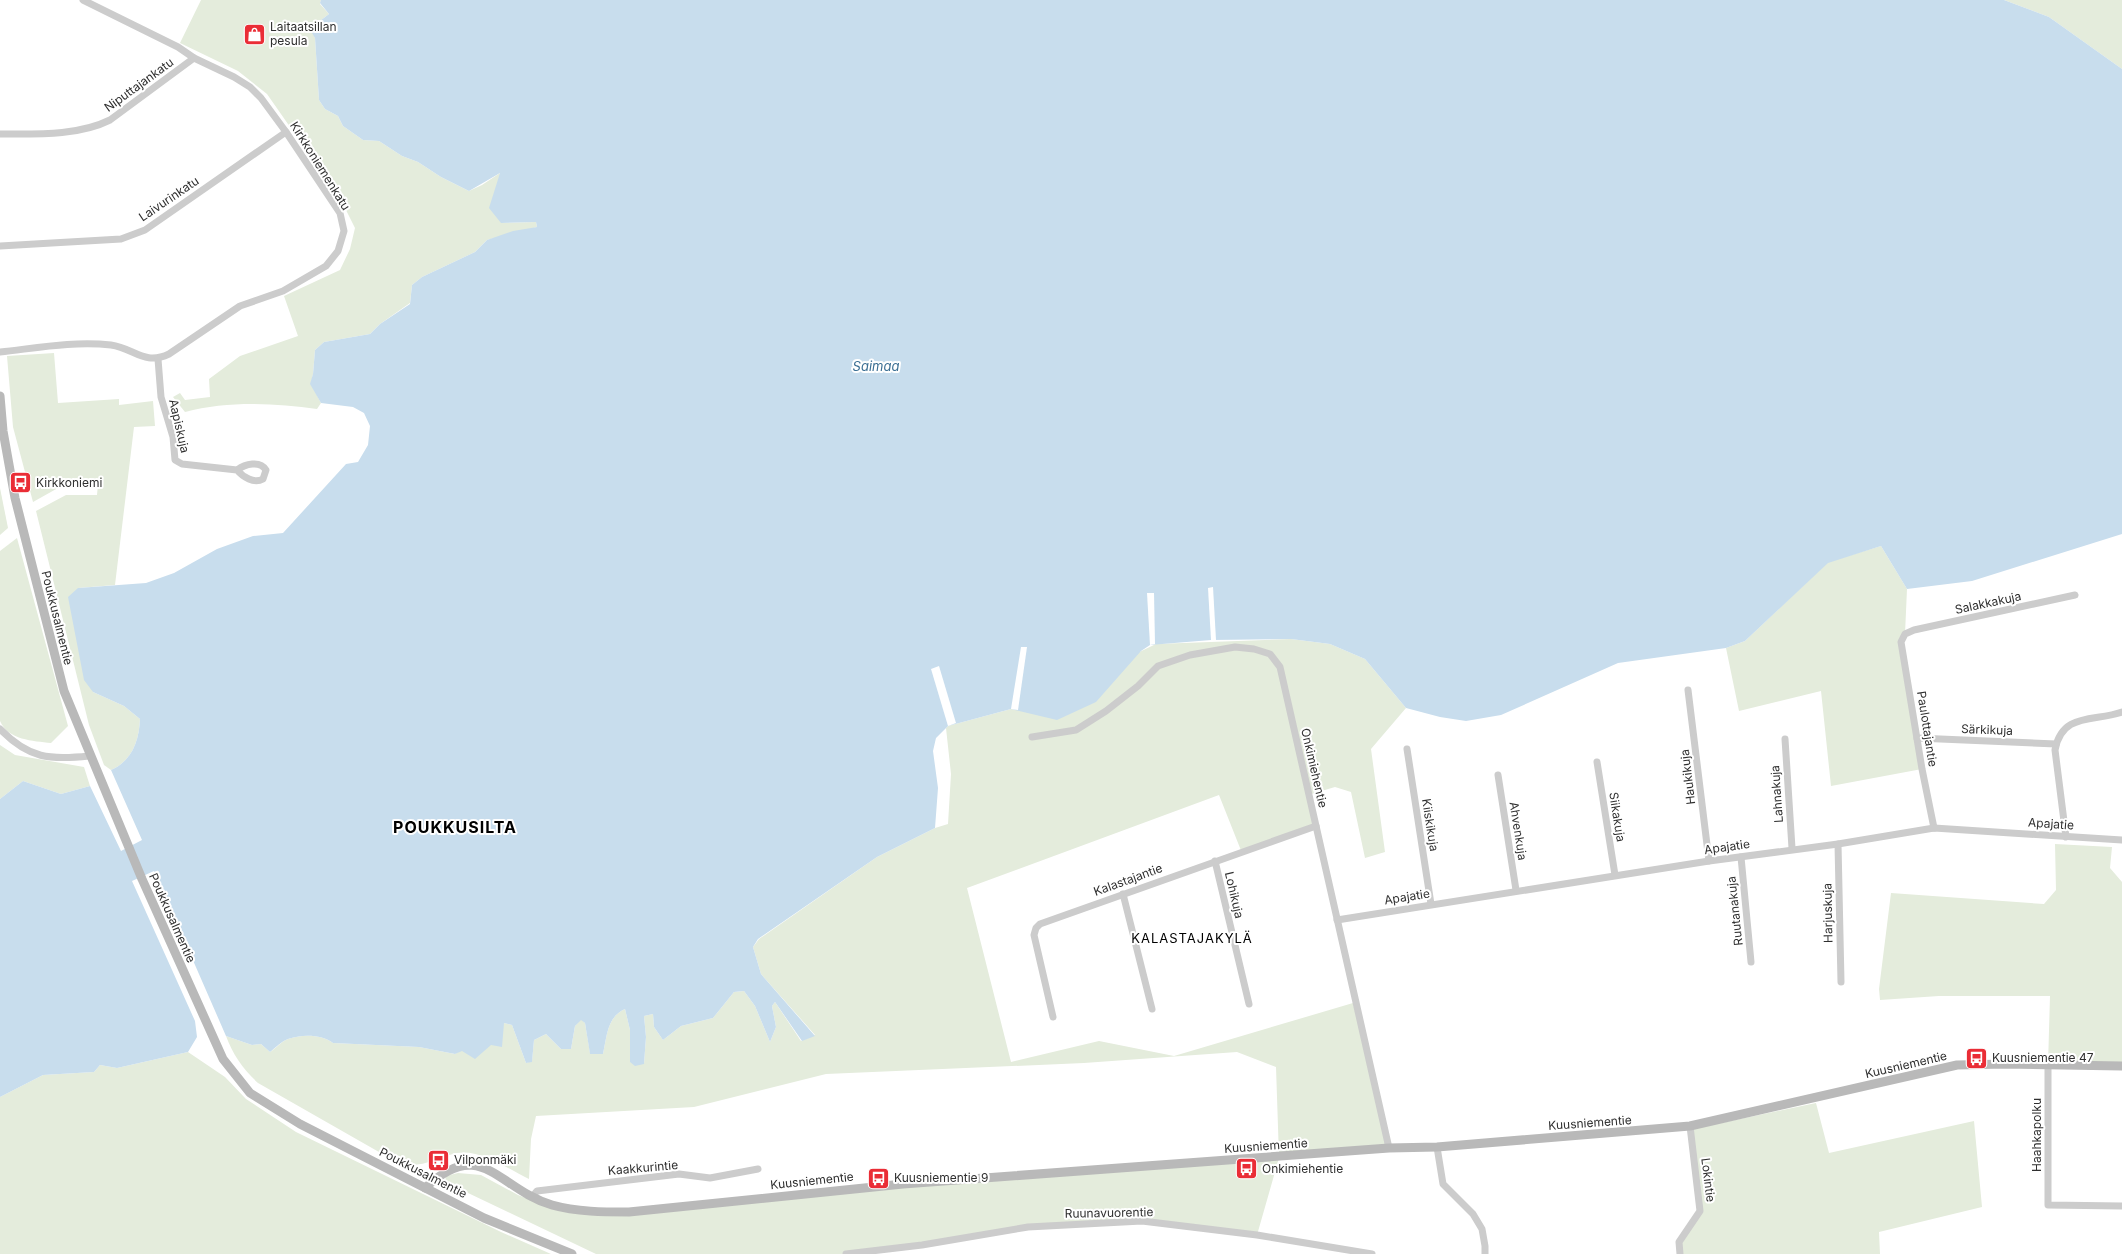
<svg xmlns="http://www.w3.org/2000/svg" width="2122" height="1254" font-family="Inter,sans-serif">
  <rect width="100%" height="100%" fill="#fff"/>
  <!-- green -->
  <g fill="#e4ecdc">
    <path d="M201 0H321L320 4 329 14 312 27 315 38 319 100 325 109 338 116 343 126 363 140 379 141 402 156 418 162 441 177 469 191 482 185 500 173 501 223 536 222 537 227 487 240 475 252 422 277 412 285 410 303 380 324 370 334 324 342 315 350 313 374 311 384 321 403 317 409C274 403 227 401 185 412L173 397 180 393 185 400 210 397 209 379 240 356 298 336 284 296 340 270 350 249 355 228 341 200 267 94 238 71 180 43Z"/>
    <polygon points="2004,0 2122,0 2122,69 2049,17"/>
    <path d="M54 353 58 403 119 399V405L153 401 155 426 134 427 115 585 78 588 93 692 124 706 140 719C139 741 132 761 111 770L104 765 89 725 36 511 66 495H97L98 484 58 488 33 502 13 427 7 356Z"/>
    <polygon points="0,488 8,528 0,535"/>
    <path d="M17 538 68 726 51 743C33 741 8 740 0 721V551Z"/>
    <polygon points="1881,546 1907,589 1905,634 1901,642 1922,769 1831,786 1821,691 1739,711 1726,648 1745,641 1828,562"/>
    <path d="M1291 639 1330 644 1365 659 1406 708 1371 749 1385 852 1365 858 1351 792 1335 787 1308 795 1316 826 1242 853 1219 795 967 888 1011 1062 1099 1041 1174 1056 1353 1003 1389 1148 1279 1158 1257 1235 1142 1221 1028 1227 846 1254H596L445 1182 446 1176 458 1173 481 1175 518 1195 559 1211 594 1212 903 1184 1279 1157 1276 1067 1237 1052 1084 1063 826 1074 694 1107 536 1116 531 1139 529 1179C508 1169 481 1149 457 1153 434 1158 425 1168 400 1164L258 1083C243 1069 233 1055 226 1036L252 1045 261 1044 270 1052C276 1048 282 1041 288 1039 301 1034 322 1034 333 1043L419 1047 455 1054 504 1023 512 1025 526 1063 532 1061 534 1040 546 1034 561 1049H571L575 1026 581 1019 585 1023 590 1053 603 1054C607 1036 607 1017 625 1009L630 1030V1062L644 1064 646 1037 644 1016 653 1014 654 1027 663 1040 681 1026 713 1018 734 992 744 991 755 1006 770 1042 776 1027 772 1006 775 1002 801 1041 815 1035 761 974 753 947 759 939 877 857 935 828 948 824 951 774 946 728 948 726 1011 709 1018 710 1156 644Z"/>
    <polygon points="0,745 15,755 84,767 90,786 61,794 23,781 0,799"/>
    <polygon points="2055,844 2112,847 2110,868 2122,882 2122,1066 2048,1065 2050,996 1939,996 1880,1000 1879,989 1891,893 2044,904 2056,890"/>
    <polygon points="188,1052 225,1077 246,1099 296,1132 501,1232 551,1254 0,1254 0,1097 43,1075 94,1072 100,1065 117,1068"/>
    <polygon points="1816,1103 1829,1153 1974,1121 1982,1207 1879,1232 1880,1254 1680,1254 1679,1242 1700,1211 1693,1129"/>
  </g>
  <!-- water -->
  <path fill="#c8dded" d="M321 0H2004L2049 17 2122 69V534L1972 581 1907 589 1881 546 1828 563 1745 641 1726 648 1618 663 1501 715 1466 721 1440 717 1406 708 1365 659 1330 644 1291 639 1211 640 1150 645 1141 651 1096 702 1057 720 1011 709 948 726 936 738 933 751 938 788 935 828 877 857 758 939 753 947 761 974 815 1036 802 1041 775 1002 772 1006 776 1027 770 1042 755 1006 744 991 734 992 713 1018 681 1026 663 1040 654 1027 653 1014 644 1016 646 1037 644 1064 635 1066 630 1062V1030L625 1009C607 1017 607 1036 603 1054H590L585 1023 581 1020 575 1026 571 1049H561L546 1034 534 1040 532 1062 526 1063 512 1025 504 1023 502 1047 491 1045 475 1059 462 1051 455 1054 419 1047 333 1043C322 1034 301 1034 288 1039 282 1041 275 1048 270 1052L261 1044 252 1045 226 1036 154 871 132 881 195 1021 197 1037 188 1052 117 1068 100 1065 94 1072 43 1075 0 1097V799L23 781 61 794 90 786 121 851 142 840 111 770C132 761 139 741 140 719L124 706 93 692 84 680 68 597 78 588 146 583 174 573 217 549 253 536 283 533 346 464 358 462 368 445 370 426 364 413 353 407 321 403 310 384 313 374 315 350 324 342 370 334 380 324 410 304 412 285 422 277 475 252 487 240 513 231 537 227 536 222 501 223 489 208 500 173 469 191 441 177 418 162 402 156 379 141 363 140 343 126 338 116 325 109 319 100 315 38 312 33V27L329 14 320 3Z"/>
  <!-- pier -->
  <g fill="#fff">
    <polygon points="1213,587 1216,640 1211,640 1208,588"/>
    <polygon points="1147,593 1154,593 1155,644 1150,645"/>
    <polygon points="1021,647 1027,647 1018,710 1011,709"/>
    <polygon points="939,666 956,723 948,726 931,669"/>
  </g>
  <g fill="none" stroke-linecap="round" stroke-linejoin="round">
    <!-- street -->
    <g stroke="#ccc" stroke-width="7">
      <path d="M0 134C36 134 78 136 110 120L194 58"/>
      <polyline points="0,246 121,239 145,230 286,132"/>
      <path d="M0 352C37 348 73 341 111 345 134 348 144 366 169 354L240 306 283 291 326 266 338 251 344 231 340 213 286 132 261 98 250 87 234 77 194 58 178 47 83 0"/>
      <path d="M158 359 161 397 173 437 175 460 182 464 237 470C243 477 254 484 263 479L266 470C260 460 245 464 237 470"/>
      <polyline points="1688,690 1709,861"/>
      <path d="M0 729C29 759 50 760 89 756"/>
      <polyline points="1032,737 1076,730 1106,711 1138,686 1158,666 1190,655 1235,647 1254,649 1270,654 1280,667 1389,1148"/>
      <polyline points="1917,738 2056,744"/>
      <polyline points="1785,739 1792,848"/>
      <polyline points="1407,749 1431,904"/>
      <polyline points="1597,762 1615,875"/>
      <polyline points="1498,775 1516,890"/>
      <polyline points="1934,828 1922,769 1901,642 1905,634 1914,630 2075,595"/>
      <path d="M2066 837 2055 750C2062 712 2094 722 2122 712"/>
      <polyline points="1838,844 1841,982"/>
      <polyline points="1741,857 1751,962"/>
      <polyline points="1215,861 1249,1004"/>
      <polyline points="1123,894 1152,1009"/>
      <polyline points="1337,920 1709,861 1838,844 1934,828 2122,840"/>
      <polyline points="1053,1017 1034,935 1036,928 1040,924 1316,826"/>
      <polyline points="2048,1065 2048,1205 2122,1206"/>
      <polyline points="1437,1147 1443,1184 1473,1214 1482,1229 1485,1246 1485,1254"/>
      <polyline points="533,1196 537,1191 679,1174 710,1178 758,1169"/>
      <polyline points="846,1254 922,1245 1028,1227 1142,1221 1257,1235 1372,1254"/>
      <polyline points="1680,1254 1679,1242 1700,1211 1690,1126"/>
    </g>
    <!-- secondary -->
    <g stroke="#b9b9b9" stroke-width="9">
      <polyline points="0,396 3,431 15,498 64,691 142,879 223,1059 250,1093 300,1124 484,1218 572,1254"/>
      <path d="M425 1188C482 1135 498 1189 552 1205 577 1212 604 1212 629 1212L903 1184 1389 1148 1437 1147 1690 1126 1957 1065 2006 1064 2122 1066"/>
    </g>
  </g>
  <!-- icons -->
  <defs>
    <symbol id="shop-square" viewBox="-11 -11 22 22"><rect x="-9" y="-9" width="18" height="18" rx="4" fill="#ea2d36" stroke="#fff"/><path d="M-5-2.5h2.3a2.7 3.5 0 0 1 5.4 0H5L5.5 6h-11ZM-1.5-2.5h3a1.5 2.3 0 0 0-3 0Z" fill="#fff"/></symbol>
    <symbol id="bus-square" viewBox="-11 -11 22 22"><rect x="-9" y="-9" width="18" height="18" rx="4" fill="#ea2d36" stroke="#fff"/><path d="M-5-6H5V4H4V6H2V4H-2V6H-4V4H-5ZM-3.5-4V0h7V-4ZM-3.5 1.2v1.5H-2V1.2ZM2 1.2v1.5H3.5V1.2Z" fill="#fff"/></symbol>
  </defs>
  <g fill-rule="evenodd">
    <use href="#shop-square" x="242" y="22" width="25" height="25"/>
    <use href="#bus-square" x="8" y="470" width="25" height="25"/>
    <use href="#bus-square" x="1964" y="1046" width="25" height="25"/>
    <use href="#bus-square" x="426" y="1148" width="25" height="25"/>
    <use href="#bus-square" x="1234" y="1156" width="25" height="25"/>
    <use href="#bus-square" x="866" y="1166" width="25" height="25"/>
  </g>
  <g text-anchor="middle" stroke-width="4" stroke-linejoin="round" paint-order="stroke">
    <!-- poi labels -->
    <g font-size="12" fill="#2f2f2f" stroke="#fff" text-anchor="start">
      <text x="270" y="31">Laitaatsillan<tspan x="270" dy="14">pesula</tspan></text>
      <text x="36" y="487">Kirkkoniemi</text>
      <text x="1992" y="1062">Kuusniementie 47</text>
      <text x="454" y="1164">Vilponmäki</text>
      <text x="1262" y="1173">Onkimiehentie</text>
      <text x="894" y="1182">Kuusniementie 9</text>
    </g>
    <!-- street labels -->
    <g font-size="12" fill="#2f2f2f" stroke="#fff">
      <text transform="translate(139 85) rotate(-36)" y="4">Niputtajankatu</text>
      <text transform="translate(320 166) rotate(58)" y="4">Kirkkoniemenkatu</text>
      <text transform="translate(169 199) rotate(-34)" y="4">Laivurinkatu</text>
      <text transform="translate(179 426) rotate(77)" y="4">Aapiskuja</text>
      <text transform="translate(1988 603) rotate(-12)" y="4">Salakkakuja</text>
      <text transform="translate(57 618) rotate(76)" y="4">Poukkusalmentie</text>
      <text transform="translate(1927 729) rotate(81)" y="4">Paulottajantie</text>
      <text transform="translate(1987 730) rotate(2)" y="4">Särkikuja</text>
      <text transform="translate(1314 768) rotate(77)" y="4">Onkimiehentie</text>
      <text transform="translate(1688 777) rotate(-97)" y="4">Haukikuja</text>
      <text transform="translate(1777 794) rotate(-94)" y="4">Lahnakuja</text>
      <text transform="translate(1617 817) rotate(81)" y="4">Siikakuja</text>
      <text transform="translate(2051 824) rotate(4)" y="4">Apajatie</text>
      <text transform="translate(1430 825) rotate(81)" y="4">Kiiskikuja</text>
      <text transform="translate(1518 831) rotate(81)" y="4">Ahvenkuja</text>
      <text transform="translate(1727 847) rotate(-8)" y="4">Apajatie</text>
      <text transform="translate(1128 880) rotate(-20)" y="4">Kalastajantie</text>
      <text transform="translate(1234 895) rotate(77)" y="4">Lohikuja</text>
      <text transform="translate(1407 897) rotate(-9)" y="4">Apajatie</text>
      <text transform="translate(1735 911) rotate(-96)" y="4">Ruutanakuja</text>
      <text transform="translate(1828 913) rotate(-91)" y="4">Harjuskuja</text>
      <text transform="translate(172 918) rotate(66)" y="4">Poukkusalmentie</text>
      <text transform="translate(1906 1065) rotate(-13)" y="4">Kuusniementie</text>
      <text transform="translate(1590 1123) rotate(-4)" y="4">Kuusniementie</text>
      <text transform="translate(2037 1135) rotate(-90)" y="4">Haahkapolku</text>
      <text transform="translate(1266 1146) rotate(-4)" y="4">Kuusniementie</text>
      <text transform="translate(643 1168) rotate(-5)" y="4">Kaakkurintie</text>
      <text transform="translate(423 1173) rotate(27)" y="4">Poukkusalmentie</text>
      <text transform="translate(1708 1180) rotate(83)" y="4">Lokintie</text>
      <text transform="translate(812 1181) rotate(-6)" y="4">Kuusniementie</text>
      <text transform="translate(1109 1213) rotate(-1)" y="4">Ruunavuorentie</text>
    </g>
    <!-- water labels -->
    <g font-size="13" font-style="italic" fill="#3a6e93" stroke="#fff">
      <text x="876" y="371">Saimaa</text>
    </g>
    <!-- neighbourhood labels -->
    <g font-size="13" letter-spacing="1" fill="#000" stroke="#fff">
      <text x="1192" y="943">KALASTAJAKYLÄ</text>
    </g>
    <!-- district labels -->
    <g font-size="16" font-weight="bold" letter-spacing="1" fill="#000" stroke="#fff">
      <text x="455" y="833">POUKKUSILTA</text>
    </g>
  </g>
</svg>
